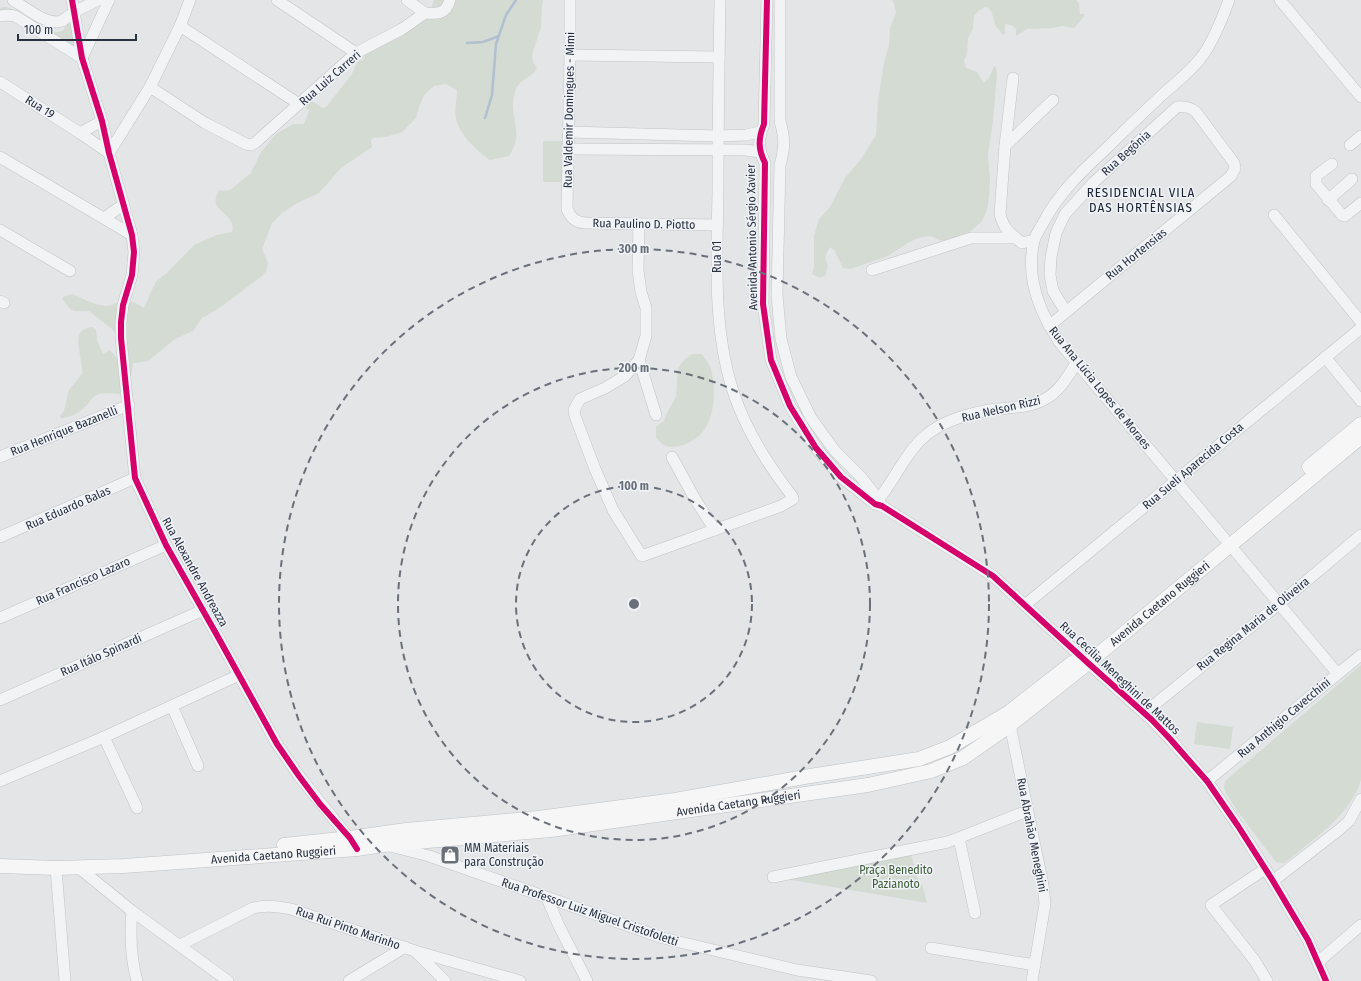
<svg xmlns="http://www.w3.org/2000/svg" width="1361" height="981" font-family="'Fira Sans Condensed',sans-serif">
  <rect width="100%" height="100%" fill="#e3e5e7"/>
  <!-- green -->
  <g fill="#d3dbd3">
    <path d="M434 0H543L542 6 541 27 532 55 533 62 537 68C530 80 520 77 515 92 507 117 526 131 509 156L490 160C478 152 459 134 456 119 454 110 457 99 457 90L446 84 434 86 424 95 419 107 416 118 402 132 386 137 373 138 371 140 372 147 342 167 319 193 297 203 282 213 272 223 262 249 268 263 266 271 262 276 218 309 202 318 193 331 175 339 148 361 133 363 130 383 133 395C124 395 106 392 99 394 91 396 91 402 86 406 79 413 70 418 61 418L60 416 64 411 69 390 82 374C82 369 82 365 81 361 79 347 72 329 92 327L96 330 97 340 103 354 110 350 116 357 121 358 118 337 112 329 89 311H75L70 309 63 300V297L72 294C82 298 94 305 105 306 108 306 111 305 114 304 128 299 132 300 144 308L156 281 166 274 194 245 217 235 232 232C238 212 205 212 219 191L230 190 251 173 261 152 276 134 293 124H304L309 111 301 103 310 100 323 108 327 106 352 74 357 62 364 59 362 49 381 37 403 22 429 15Z"/>
    <path d="M892 0H1076L1079 3 1080 14H1085L1082 19 1074 28 1063 26 1051 28 1027 29 1016 36V29L1011 25 1005 24V33L1003 35 995 25 992 13 989 8 985 7 978 11 974 16 973 28 968 38 967 54 964 60 966 68 977 72 984 83 989 78 994 66 996 68 997 75 993 121 988 155 990 179 989 197 987 210 982 221 971 231 945 241 939 240 930 236 921 237 909 242 888 256 850 269 843 268 835 251 830 247C825 255 824 258 828 266L825 276 819 278 812 274 814 268V236L819 219 830 207 845 178 861 159 876 135 878 101 884 63 889 45 890 28 896 13 894 4Z"/>
    <path d="M5 7C22 10 44 33 58 32 63 32 65 28 67 24H73L75 48 0 12V8Z"/>
    <rect x="543" y="141" width="19" height="41"/>
    <path d="M692 354H702C706 360 711 366 712 373 715 389 715 410 707 425 701 439 677 453 662 444 660 442 658 439 656 437V427L664 421 667 413 676 397 678 368 684 360Z"/>
    <path d="M1361 665V780C1350 816 1314 838 1287 861L1284 863 1276 862 1238 812 1226 793 1224 787 1225 781Z"/>
    <polygon points="1197,722 1233,727 1230,749 1194,744"/>
    <polygon points="911,854 919,884 922,884 927,903 780,878"/>
  </g>
  <g fill="none" stroke-linecap="round" stroke-linejoin="round">
    <!-- stream -->
    <g stroke="#b1c0d1" stroke-width="2.5">
      <polyline points="467,43 483,42 499,36"/>
      <polyline points="485,118 492,95 496,44 506,15 516,0"/>
    </g>
    <defs>
      <g id="minor">
        <path d="M13 0C26 8 47 26 62 21L74 12 98 0"/>
        <polyline points="72,0 82,58 102,121 109,153 132,235 134,252 132,275 123,305 121,322 121,338 135,478 166,545 218,637 277,744 299,776 353,843"/>
        <polyline points="277,0 356,53"/>
        <polyline points="407,0 425,13"/>
        <path d="M570 0V55L567 209C571 218 575 222 585 223L717 225"/>
        <path d="M767 0 764 124C758 139 758 149 765 163L763 304 771 360 790 406 816 448 841 477 875 504 882 506 993 576 1088 663 1152 720 1171 740 1207 781 1238 826 1273 881 1308 940 1326 981"/>
        <path d="M780 0V121C785 139 785 147 780 165L777 295 781 339 791 377 811 418 835 451 861 477 879 500 881 506"/>
        <polyline points="1280,0 1361,97"/>
        <polyline points="0,16 7,15 15,16 82,58"/>
        <polyline points="180,26 299,104"/>
        <polyline points="570,55 719,57"/>
        <polyline points="82,58 109,0"/>
        <path d="M1013 78 1005 146 1000 214C1004 230 1010 233 1022 243L1034 240"/>
        <polyline points="0,82 80,133 109,153"/>
        <path d="M150 87 205 123 246 144 251 145 255 143 356 53 402 29 425 13C438 14 446 14 450 0"/>
        <polyline points="568,132 718,136 746,135 760,132"/>
        <polyline points="80,133 102,121"/>
        <polyline points="1350,145 1361,136"/>
        <polyline points="1005,146 1053,100"/>
        <polyline points="568,149 746,150 759,152"/>
        <polyline points="109,153 150,87 180,26 190,0"/>
        <polyline points="0,157 132,235"/>
        <polyline points="1332,164 1316,176 1316,184 1342,215 1345,216 1361,203"/>
        <polyline points="1328,200 1352,179"/>
        <polyline points="1274,215 1361,322"/>
        <polyline points="104,218 123,205"/>
        <path d="M639 224 638 270 641 292 646 308V336L639 360 625 376 605 388 580 399 574 410 575 416 595 469 613 510 641 555 642 556 781 506 793 499 792 496C768 465 748 434 735 397 712 331 717 259 718 190 718 127 719 63 720 0"/>
        <polyline points="0,230 70,271"/>
        <polyline points="872,270 971,238 1016,238"/>
        <polyline points="0,301 4,303"/>
        <path d="M1049 326 1231 176 1235 168 1234 163 1196 112C1190 107 1185 106 1177 107L1094 182 1065 214 1056 233 1051 257 1050 275 1053 291 1066 312"/>
        <polyline points="1325,357 1361,401"/>
        <polyline points="639,360 656,415"/>
        <polyline points="0,457 129,405"/>
        <polyline points="672,457 695,499 715,530"/>
        <path d="M875 504C894 482 904 454 926 435 943 421 968 414 989 410 1007 407 1028 409 1045 399 1060 391 1068 376 1077 362"/>
        <polyline points="0,537 135,478"/>
        <path d="M1224 538 1060 343C1040 313 1025 278 1034 241 1035 236 1039 230 1042 225 1058 193 1084 169 1110 145 1127 128 1145 111 1162 95 1175 83 1189 73 1200 59 1211 46 1223 17 1229 0"/>
        <polyline points="1230,545 1337,673"/>
        <polyline points="1025,605 1361,328"/>
        <polyline points="0,618 166,545"/>
        <polyline points="0,700 203,610"/>
        <polyline points="172,706 198,766"/>
        <polyline points="1144,713 1279,604 1361,535"/>
        <polyline points="1009,720 1043,885 1045,904 1032,981"/>
        <polyline points="104,737 137,808"/>
        <polyline points="0,781 104,737 239,675"/>
        <polyline points="1207,781 1361,655"/>
        <polyline points="959,838 975,913"/>
        <polyline points="390,846 429,856 663,938 797,970 871,981"/>
        <polyline points="56,868 65,981"/>
        <polyline points="79,868 132,911 228,981"/>
        <polyline points="1265,869 1211,905 1255,961 1267,981"/>
        <polyline points="773,877 948,842 1027,811"/>
        <polyline points="1273,881 1339,830 1349,821 1361,799"/>
        <polyline points="547,898 559,926 587,981"/>
        <path d="M132 911C130 933 131 959 137 981"/>
        <path d="M180 945 253 908C266 905 278 906 291 909L415 951 520 981"/>
        <polyline points="931,948 1035,965"/>
        <polyline points="416,952 445,981"/>
        <polyline points="1318,962 1361,925"/>
        <polyline points="349,981 405,947"/>
      </g>
      <g id="major">
        <polyline points="1309,467 1361,424"/>
        <polyline points="284,845 350,838 406,830 538,818 675,800 810,776 919,759 950,747 1008,713 1072,663"/>
        <path id="s1" d="M0 866 56 868 124 866 357 849 383 845 551 830 868 785 931 771 963 758 1009 726 1088 663 1361 437"/>
      </g>
    </defs>
    <!-- minor casing -->
    <use href="#minor" stroke="#c1c3c5" stroke-width="12"/>
    <!-- major casing -->
    <use href="#major" stroke="#bfc2c5" stroke-width="15"/>
    <!-- minor -->
    <use href="#minor" stroke="#f1f3f4" stroke-width="11"/>
    <!-- major -->
    <use href="#major" stroke="#f6f6f6" stroke-width="14"/>
    <defs>
      <g id="cycleway">
        <polyline points="72,0 82,58 102,121 109,153 132,235 134,252 132,275 123,305 121,322 121,338 135,478 166,545 218,637 277,744 299,776 320,804 350,838 357,849"/>
        <path d="M767 0 764 124C758 139 758 149 765 163L763 304 771 360 790 406 816 448 841 477 875 504 882 506 993 576 1088 663 1152 720 1171 740 1207 781 1238 826 1273 881 1308 940 1326 981"/>
      </g>
    </defs>
    <!-- cycleway casing -->
    <use href="#cycleway" stroke="#f0f3f7" stroke-width="8"/>
    <!-- cycleway -->
    <use href="#cycleway" stroke="#d6006c" stroke-width="6"/>
  </g>
  <!-- distance rings -->
  <g fill="none" stroke="#6a707a" stroke-width="2" stroke-dasharray="7 5">
    <circle cx="634" cy="604" r="118"/>
    <circle cx="634" cy="604" r="236"/>
    <circle cx="634" cy="604" r="355"/>
  </g>
  <!-- icons -->
  <defs>
    <symbol id="shop-square" viewBox="-11 -11 22 22"><rect x="-9" y="-9" width="18" height="18" rx="4" fill="#6a707a" stroke="#f0f3f7"/><path d="M-5-2.5h2.3a2.7 3.5 0 0 1 5.4 0H5L5.5 6h-11ZM-1.5-2.5h3a1.5 2.3 0 0 0-3 0Z" fill="#fff"/></symbol>
  </defs>
  <g fill-rule="evenodd">
    <use href="#shop-square" x="439" y="844" width="22" height="22"/>
  </g>
  <g text-anchor="middle" stroke-width="3" stroke-linejoin="round" paint-order="stroke">
    <!-- street labels -->
    <g font-size="12" fill="#293140" stroke="#f0f3f7">
      <text transform="translate(330 78) rotate(-41)" y="4">Rua Luiz Carreri</text>
      <text transform="translate(40 107) rotate(32)" y="4">Rua 19</text>
      <text transform="translate(569 110) rotate(-89)" y="4">Rua Valdemir Domingues - Mimi</text>
      <text transform="translate(1126 153) rotate(-42)" y="4">Rua Begônia</text>
      <text transform="translate(644 224) rotate(1)" y="4">Rua Paulino D. Piotto</text>
      <text transform="translate(752 237) rotate(-91)" y="4">Avenida Antonio Sérgio Xavier</text>
      <text transform="translate(1136 254) rotate(-39)" y="4">Rua Hortensias</text>
      <text transform="translate(717 257) rotate(-90)" y="4">Rua 01</text>
      <text transform="translate(1100 388) rotate(51)" y="4">Rua Ana Lúcia Lopes de Moraes</text>
      <text transform="translate(1001 409) rotate(-13)" y="4">Rua Nelson Rizzi</text>
      <text transform="translate(64 431) rotate(-22)" y="4">Rua Henrique Bazanelli</text>
      <text transform="translate(1193 466) rotate(-40)" y="4">Rua Sueli Aparecida Costa</text>
      <text transform="translate(68 508) rotate(-24)" y="4">Rua Eduardo Balas</text>
      <text transform="translate(195 572) rotate(61)" y="4">Rua Alexandre Andreazza</text>
      <text transform="translate(83 581) rotate(-24)" y="4">Rua Francisco Lazaro</text>
      <text dy="4" stroke="none"><textPath href="#s1" startOffset="1222">Avenida Caetano Ruggieri</textPath></text>
      <text transform="translate(1253 624) rotate(-39)" y="4">Rua Regina Maria de Oliveira</text>
      <text transform="translate(101 655) rotate(-24)" y="4">Rua Itálo Spinardi</text>
      <text transform="translate(1120 678) rotate(43)" y="4">Rua Cecília Meneghini de Mattos</text>
      <text transform="translate(1284 718) rotate(-40)" y="4">Rua Anthigio Cavecchini</text>
      <text dy="4" stroke="none"><textPath href="#s1" startOffset="742">Avenida Caetano Ruggieri</textPath></text>
      <text transform="translate(1032 835) rotate(79)" y="4">Rua Abrahão Meneghini</text>
      <text dy="4" stroke="none"><textPath href="#s1" startOffset="274">Avenida Caetano Ruggieri</textPath></text>
      <text transform="translate(590 912) rotate(19)" y="4">Rua Professor Luiz Miguel Cristofoletti</text>
      <text transform="translate(348 928) rotate(19)" y="4">Rua Rui Pinto Marinho</text>
    </g>
    <!-- poi labels -->
    <g font-size="12" fill="#293140" stroke="#f0f3f7" text-anchor="start">
      <text x="464" y="852">MM Materiais<tspan x="464" dy="14">para Construção</tspan></text>
    </g>
    <!-- park labels -->
    <g font-size="12" fill="#3d5c37" stroke="#f0f3f7">
      <text x="896" y="874">Praça Benedito<tspan x="896" dy="14">Pazianoto</tspan></text>
    </g>
    <!-- neighbourhood labels -->
    <g font-size="13" letter-spacing="1" fill="#1b2231" stroke="#f0f3f7">
      <text x="1141" y="197">RESIDENCIAL VILA<tspan x="1141" dy="15">DAS HORTÊNSIAS</tspan></text>
    </g>
  </g>
  <circle cx="634" cy="604" r="6" fill="#6a707a" stroke="#f0f3f7" stroke-width="2"/>
  <g font-size="12" text-anchor="middle" font-weight="bold" fill="#6a707a" stroke="#f0f3f7" stroke-width="3" stroke-linejoin="round" paint-order="stroke">
    <text x="634" y="253">300 m</text>
    <text x="634" y="372">200 m</text>
    <text x="634" y="490">100 m</text>
  </g>
  <!-- scale -->
  <path d="M18 34v6h118v-6" fill="none" stroke="#293140" stroke-width="2"/>
  <text x="24" y="34" font-size="12" fill="#293140" stroke="#f0f3f7" stroke-width="3" paint-order="stroke">100 m</text>
</svg>
